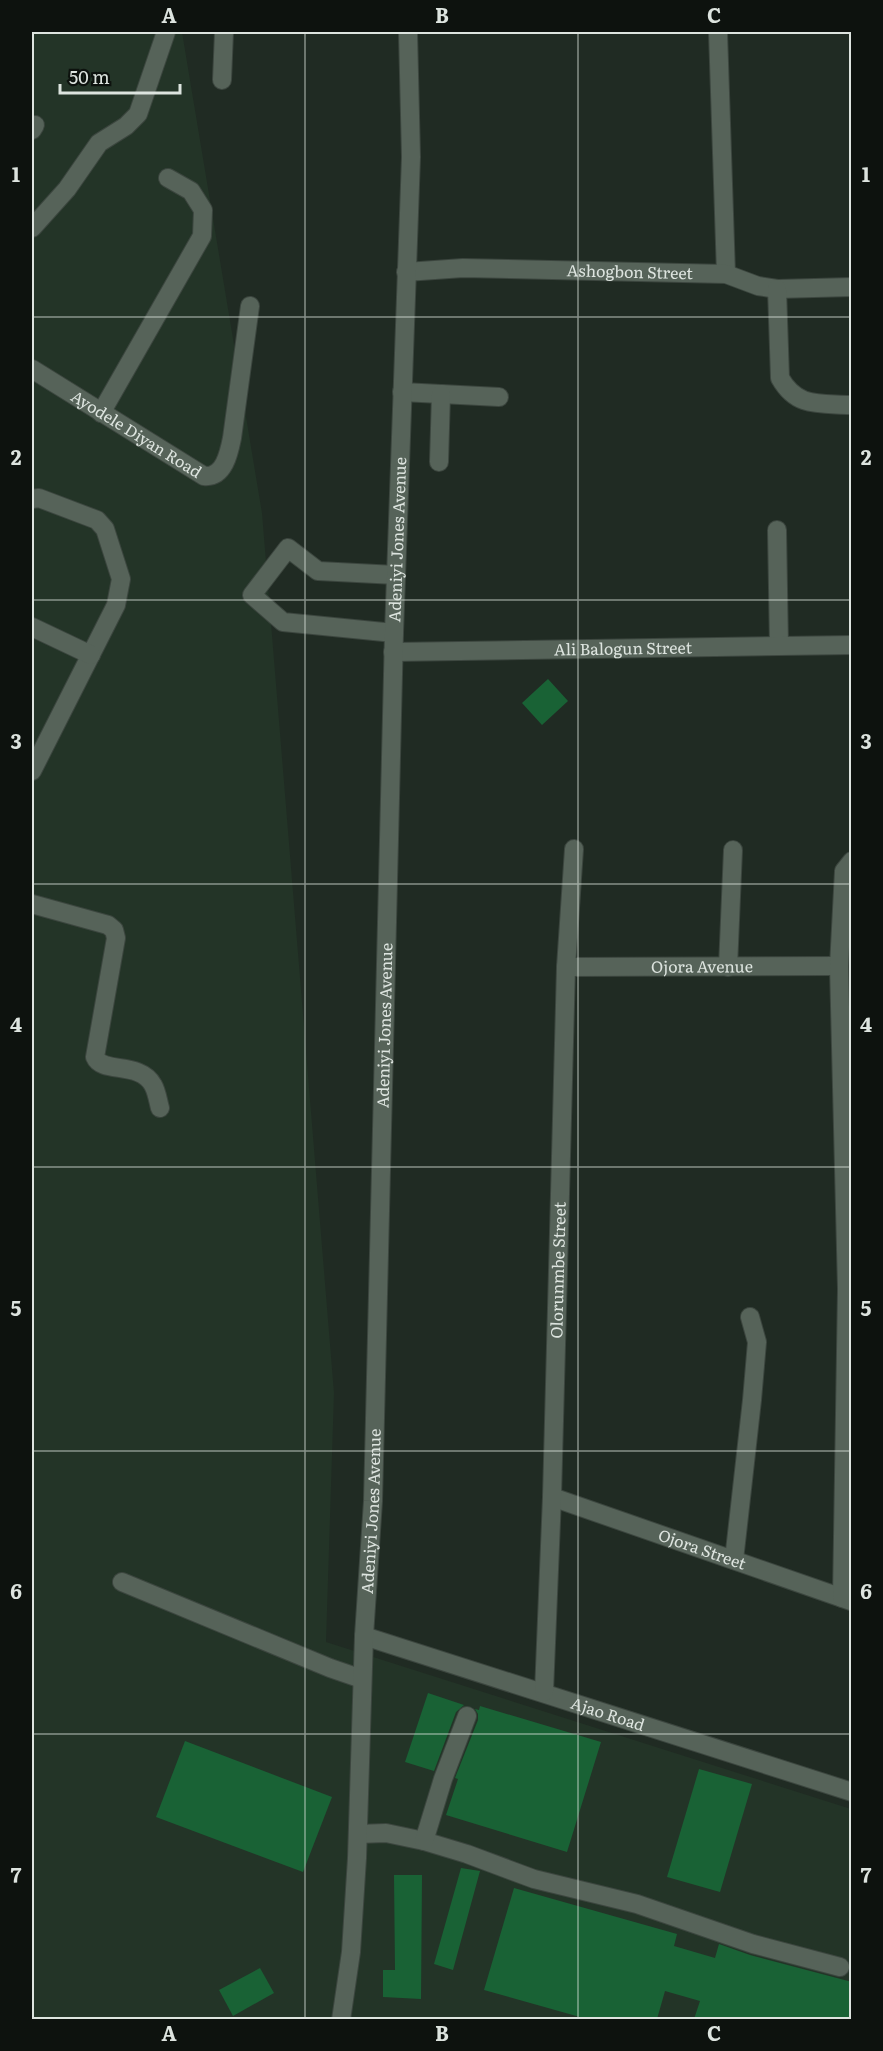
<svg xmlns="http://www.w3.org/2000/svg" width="883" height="2051" font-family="Literata,serif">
  <rect width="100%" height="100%" fill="#202b23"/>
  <!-- built -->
  <polygon fill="#233427" points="32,32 182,32 262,513 334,1393 326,1642 851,1809 851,2019 32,2020"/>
  <!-- building -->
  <g fill="#196235">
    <polygon points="548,679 568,701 542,725 522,703"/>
    <polygon points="428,1693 464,1705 456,1712 434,1771 405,1762"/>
    <polygon points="480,1706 601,1742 567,1852 446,1815 458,1779 455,1778 478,1720 478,1714 475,1709 479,1710"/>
    <polygon points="185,1741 332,1797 303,1872 156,1817"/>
    <polygon points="699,1769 752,1784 720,1892 667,1877"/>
    <polygon points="461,1868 480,1871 453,1970 434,1964"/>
    <polygon points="394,1875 422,1875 421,1999 383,1997 383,1970 395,1970"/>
    <polygon points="514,1888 677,1934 674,1946 715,1958 719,1944 750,1955 852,1982 852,2019 694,2019 700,2001 665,1991 657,2019 587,2019 484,1990"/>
    <polygon points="260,1968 274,1993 233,2016 219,1990"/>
  </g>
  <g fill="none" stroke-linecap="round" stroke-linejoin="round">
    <defs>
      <g id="minor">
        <polyline points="718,32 726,274"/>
        <polyline points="222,80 224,32"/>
        <polyline points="32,130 35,125"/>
        <polyline points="32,228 67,189 99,143 126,126 138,114 166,32"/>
        <path id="s1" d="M406 272 463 268 726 274 758 286 777 289 852 287"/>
        <path d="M777 289 780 378C797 408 819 403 850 405"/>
        <path id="s2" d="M32 369 204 476C224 478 229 453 232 438L250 306"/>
        <polyline points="402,392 499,397"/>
        <polyline points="101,413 202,236 203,210 191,191 168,178"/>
        <polyline points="439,462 441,394"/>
        <polyline points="32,499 39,498 97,520 105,529 121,579 116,605 32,771"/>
        <polyline points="777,530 779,646"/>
        <polyline points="32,627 91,655"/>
        <polyline points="394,633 283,622 252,595 288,548 318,571 396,575"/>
        <path id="s3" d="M393 652 852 645"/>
        <path d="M32 904 108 925 114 930 116 938 95 1057C102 1074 140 1061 153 1085 157 1092 158 1101 160 1108"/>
        <path id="s4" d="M566 967 839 966"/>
        <polyline points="728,967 733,850"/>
        <path id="s5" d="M552 1497 851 1601"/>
        <polyline points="734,1560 752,1400 757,1342 750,1317"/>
        <polyline points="122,1582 330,1668 362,1679"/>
        <polyline points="842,1598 847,1289 839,966 844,871 852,861"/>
        <path id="s6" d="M364 1636 852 1792"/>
        <path id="s7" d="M544 1692 552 1497 566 967 574 849"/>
        <polyline points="358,1834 386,1833 424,1841 467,1854 534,1879 637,1904 753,1944 840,1967"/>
        <polyline points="424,1841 443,1779 467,1716"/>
        <path id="s8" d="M341 2020 351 1952 357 1858 364 1636 373 1501 394 633 411 157 408 32"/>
      </g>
    </defs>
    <!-- minor casing -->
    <use href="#minor" stroke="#3c463f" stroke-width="20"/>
    <!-- minor -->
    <use href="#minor" stroke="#566359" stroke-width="18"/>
  </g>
  <!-- grid -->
  <path fill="none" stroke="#dde4df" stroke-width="1.5" stroke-opacity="0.55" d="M305 32V2020M578 32V2020M32 317H852M32 600H852M32 884H852M32 1167H852M32 1451H852M32 1734H852"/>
  <g text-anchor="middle" stroke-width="4.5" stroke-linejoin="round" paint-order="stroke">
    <!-- street labels -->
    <g font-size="16" fill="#dde4df" stroke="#0d120e">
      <text dy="6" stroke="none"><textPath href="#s1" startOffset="224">Ashogbon Street</textPath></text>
      <text dy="6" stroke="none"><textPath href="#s2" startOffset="123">Ayodele Diyan Road</textPath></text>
      <text dy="6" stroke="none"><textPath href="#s8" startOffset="1482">Adeniyi Jones Avenue</textPath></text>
      <text dy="6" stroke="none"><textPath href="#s3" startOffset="230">Ali Balogun Street</textPath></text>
      <text dy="6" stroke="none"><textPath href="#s4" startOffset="136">Ojora Avenue</textPath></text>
      <text dy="6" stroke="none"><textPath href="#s8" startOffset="996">Adeniyi Jones Avenue</textPath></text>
      <text dy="6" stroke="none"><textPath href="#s7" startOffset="422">Olorunmbe Street</textPath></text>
      <text dy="6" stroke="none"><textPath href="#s8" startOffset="510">Adeniyi Jones Avenue</textPath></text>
      <text dy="6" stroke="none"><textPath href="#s5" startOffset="159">Ojora Street</textPath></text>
      <text dy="6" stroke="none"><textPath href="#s6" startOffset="256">Ajao Road</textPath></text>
    </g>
  </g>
  <!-- border -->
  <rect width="883" height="2051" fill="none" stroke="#0d120e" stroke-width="66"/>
  <!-- scale -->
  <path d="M60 84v9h120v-9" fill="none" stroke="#dde4df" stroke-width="3"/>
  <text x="69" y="84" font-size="18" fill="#dde4df" stroke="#0d120e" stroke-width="4.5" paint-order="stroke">50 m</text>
  <rect x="33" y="33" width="817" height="1985" fill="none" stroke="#dde4df" stroke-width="2"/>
  <g font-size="20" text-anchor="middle" font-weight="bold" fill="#dde4df">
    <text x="169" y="23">A</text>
    <text x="442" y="23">B</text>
    <text x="714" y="23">C</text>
    <text x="16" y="182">1</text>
    <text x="866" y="182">1</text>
    <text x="16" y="465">2</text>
    <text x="866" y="465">2</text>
    <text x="16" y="749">3</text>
    <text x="866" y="749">3</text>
    <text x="16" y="1032">4</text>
    <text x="866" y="1032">4</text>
    <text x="16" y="1316">5</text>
    <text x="866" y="1316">5</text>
    <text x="16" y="1599">6</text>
    <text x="866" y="1599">6</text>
    <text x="16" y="1883">7</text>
    <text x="866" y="1883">7</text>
    <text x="169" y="2041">A</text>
    <text x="442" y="2041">B</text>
    <text x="714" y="2041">C</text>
  </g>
</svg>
